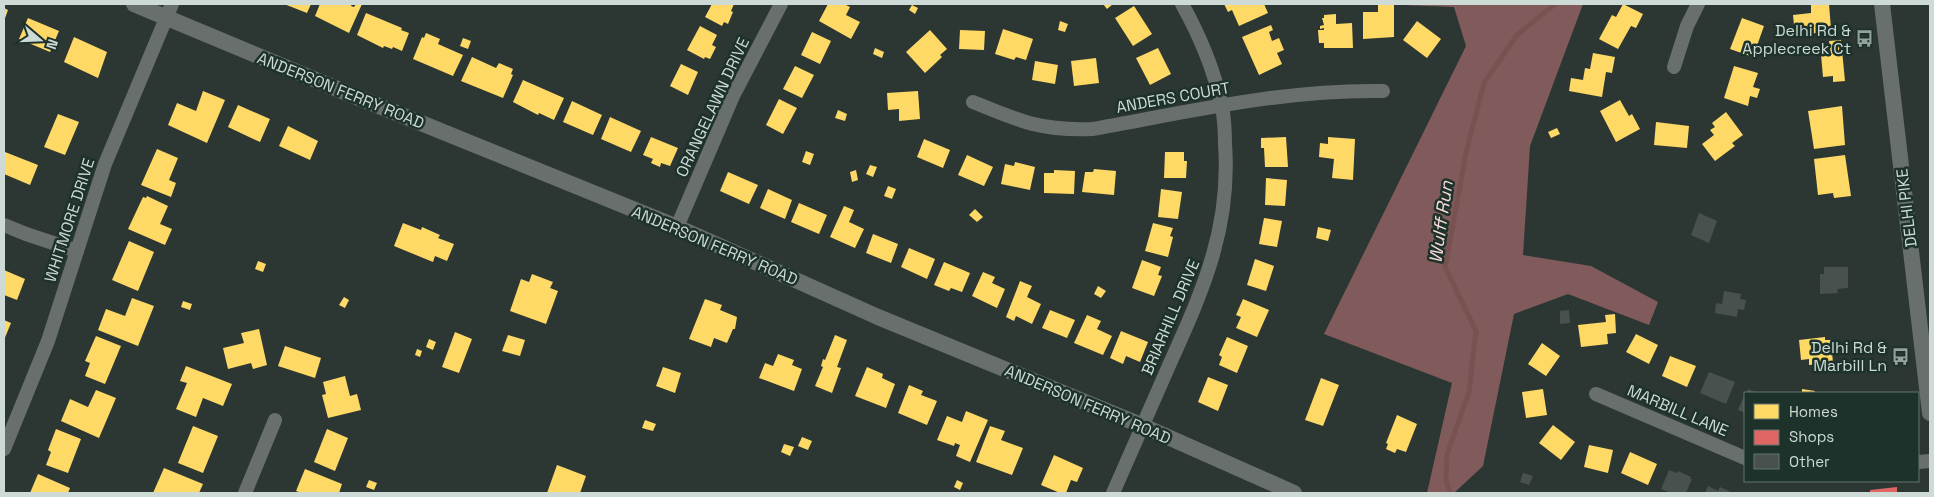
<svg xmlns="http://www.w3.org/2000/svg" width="1934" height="497" font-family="'Space Grotesk',sans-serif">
  <rect width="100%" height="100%" fill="#2c3734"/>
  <!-- forest -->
  <polygon fill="#815b5b" points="1379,4 1583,4 1530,146 1523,255 1591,266 1658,302 1649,325 1568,294 1514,314 1483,466 1454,493 1427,493 1452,383 1324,334 1466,46 1454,7"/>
  <!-- homes -->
  <g fill="#ffd966">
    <polygon points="284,4 311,4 307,13"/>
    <polygon points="320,4 352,4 351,6 354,7 356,4 362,4 349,33 315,16"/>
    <polygon points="712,4 734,4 731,11 733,12 728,24 724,22 722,26 705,17"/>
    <polygon points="828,4 844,4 850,7 846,15 860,22 851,39 819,21"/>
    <polygon points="1103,4 1113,4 1107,9"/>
    <polygon points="1224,4 1264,4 1268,13 1239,26 1232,10 1228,12"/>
    <polygon points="1623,4 1643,14 1636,28 1631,26 1618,49 1599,39 1612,15 1616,17"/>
    <polygon points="1811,4 1829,4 1831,29 1827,29 1827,32 1795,35 1793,15 1811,13"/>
    <polygon points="912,5 918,8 915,14 909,10"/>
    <polygon points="1378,5 1394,5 1394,37 1363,39 1363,12 1378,12"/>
    <polygon points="1134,6 1152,34 1133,46 1115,18"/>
    <polygon points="4,8 8,10 4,21"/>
    <polygon points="366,13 402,28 401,30 409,33 402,51 393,47 392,49 384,46 383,48 357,35"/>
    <polygon points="1336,14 1336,24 1352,23 1353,48 1324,48 1324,43 1319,43 1318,30 1324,30 1324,28 1320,29 1320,26 1324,25 1322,18 1324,18 1324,15"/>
    <polygon points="28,18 59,31 50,52 19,39"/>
    <polygon points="1742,18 1764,26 1753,57 1730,49"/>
    <polygon points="1060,21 1068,24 1065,32 1058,30"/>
    <polygon points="1417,21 1441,39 1427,58 1403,40"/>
    <polygon points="1271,25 1273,30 1269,32 1272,41 1279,38 1284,50 1277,53 1282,64 1259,75 1242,37"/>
    <polygon points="700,26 717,35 712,45 716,47 710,59 705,57 704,59 687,50"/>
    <polygon points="1003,29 1033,39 1026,60 1016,57 1014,60 995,54"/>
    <polygon points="930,30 947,49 940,55 942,57 925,73 906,52"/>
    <polygon points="960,30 985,31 984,50 959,49"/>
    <polygon points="812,32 831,41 820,64 801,55"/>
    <polygon points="426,33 440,39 438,44 463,55 453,76 413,59 422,37 424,38"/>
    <polygon points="74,37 107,52 98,78 64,62"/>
    <polygon points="463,38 471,41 468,49 460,46"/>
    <polygon points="1841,40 1845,81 1833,82 1833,76 1823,77 1821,55 1831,54 1829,41"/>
    <polygon points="875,48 884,52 882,58 873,54"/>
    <polygon points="1158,48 1171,74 1150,85 1136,58"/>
    <polygon points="1593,53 1615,57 1612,73 1606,72 1602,97 1569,91 1571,78 1583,80 1585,68 1590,69"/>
    <polygon points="472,57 496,68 499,63 513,69 511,74 513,75 503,98 461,81"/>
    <polygon points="1096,58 1099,83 1074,86 1071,61"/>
    <polygon points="1035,61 1058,65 1055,84 1032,80"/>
    <polygon points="681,64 698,72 688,95 670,86"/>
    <polygon points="795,66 814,75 802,98 783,89"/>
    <polygon points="1734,66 1758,73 1753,87 1760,89 1757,98 1750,96 1748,106 1724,98"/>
    <polygon points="523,80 564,98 554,120 539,113 538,115 513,102"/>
    <polygon points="203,91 225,100 207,143 168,125 177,103 196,111"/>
    <polygon points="918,91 920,119 899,121 899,109 888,110 887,93"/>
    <polygon points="779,99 797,108 783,134 766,125"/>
    <polygon points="1620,100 1629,116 1632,114 1640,129 1616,142 1600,111"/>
    <polygon points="572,101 602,115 593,135 563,122"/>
    <polygon points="238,105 270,119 260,142 228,127"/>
    <polygon points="1842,106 1845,145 1814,149 1808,111"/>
    <polygon points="838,110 847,114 845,121 835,118"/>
    <polygon points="1726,112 1743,135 1732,143 1735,146 1715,161 1702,144 1714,135 1710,130 1715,127 1712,123"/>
    <polygon points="58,114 79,122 65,155 44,147"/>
    <polygon points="610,117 641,131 631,152 601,139"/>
    <polygon points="1656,122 1689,126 1687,148 1654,145"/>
    <polygon points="288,126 318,141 310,160 279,146"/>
    <polygon points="1557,128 1560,134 1551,138 1548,132"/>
    <polygon points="651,137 678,148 670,166 661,163 660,167 651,163 653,159 643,155"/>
    <polygon points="1286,137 1288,167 1265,167 1264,148 1261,148 1261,138"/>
    <polygon points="1328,137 1355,139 1353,180 1332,178 1334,159 1319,157 1320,143 1328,144"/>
    <polygon points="924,139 950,150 943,168 917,157"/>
    <polygon points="157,149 178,158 169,180 176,183 171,197 141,185"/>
    <polygon points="806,151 814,154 810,165 802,162"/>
    <polygon points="5,152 38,165 30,185 4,174"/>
    <polygon points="1165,152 1184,152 1184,161 1187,161 1186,178 1164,178"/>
    <polygon points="967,155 993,167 984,186 958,175"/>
    <polygon points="1845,155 1851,196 1834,198 1833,193 1818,195 1814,159"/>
    <polygon points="1015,162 1035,167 1030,190 1001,184 1005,164 1014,166"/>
    <polygon points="870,165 877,167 873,177 866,174"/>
    <polygon points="1094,169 1116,171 1114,195 1082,192 1085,172 1093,172"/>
    <polygon points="856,170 858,180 852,182 850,172"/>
    <polygon points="1054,170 1075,171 1074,194 1044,193 1044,173 1054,173"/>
    <polygon points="728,172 758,185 749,204 720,191"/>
    <polygon points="1266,178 1287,180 1285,206 1265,205"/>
    <polygon points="888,186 896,189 892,199 884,196"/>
    <polygon points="768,189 792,200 785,219 760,208"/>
    <polygon points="1161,189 1182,192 1178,219 1158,217"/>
    <polygon points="147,196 168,206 160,224 172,229 165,245 128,229 143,197 146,198"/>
    <polygon points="799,203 827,215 819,234 791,222"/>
    <polygon points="844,206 854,210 849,222 864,229 855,248 830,237"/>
    <polygon points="975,209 983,217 977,222 969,215"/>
    <polygon points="1264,218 1282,221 1277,247 1259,244"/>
    <polygon points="403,223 421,230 422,227 440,235 438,238 454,244 447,261 435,256 433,262 394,246"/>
    <polygon points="1153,223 1173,228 1170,236 1173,237 1168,257 1145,251"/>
    <polygon points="1318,227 1331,230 1328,241 1316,238"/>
    <polygon points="873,234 898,244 891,263 866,253"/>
    <polygon points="129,241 154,252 138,291 112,280"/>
    <polygon points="909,248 935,259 927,279 901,267"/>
    <polygon points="1255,259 1274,266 1266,291 1247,285"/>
    <polygon points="1142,260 1161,267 1158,275 1162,276 1154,296 1132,288"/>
    <polygon points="258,261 266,264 263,272 255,269"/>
    <polygon points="944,262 970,273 962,292 951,288 949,291 934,285"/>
    <polygon points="4,270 25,279 17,300 4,295"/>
    <polygon points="983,272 995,277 992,283 1005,289 997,308 972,296"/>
    <polygon points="532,274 553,282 550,288 558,291 546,324 510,311 521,279 529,282"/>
    <polygon points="1020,281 1032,286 1027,297 1041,304 1032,324 1016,316 1014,321 1006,317"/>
    <polygon points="1098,286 1106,291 1101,298 1094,294"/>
    <polygon points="344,297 349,300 345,308 339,305"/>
    <polygon points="132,298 154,306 138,346 98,330 106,309 125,316"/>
    <polygon points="705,299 722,305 720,310 737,317 735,329 733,329 727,343 714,338 711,347 689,339"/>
    <polygon points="1243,299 1269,310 1257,337 1236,328 1241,317 1236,315"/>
    <polygon points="183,301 192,304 190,310 181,307"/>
    <polygon points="1050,310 1075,320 1067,338 1042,328"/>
    <polygon points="1615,314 1616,333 1607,334 1608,344 1581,347 1578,325 1606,322 1605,315"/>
    <polygon points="1087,315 1101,321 1097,329 1112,336 1103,355 1074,343"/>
    <polygon points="4,320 11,323 4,340"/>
    <polygon points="259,329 267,365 253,369 251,363 228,369 223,348 244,343 241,333"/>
    <polygon points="1121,331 1148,342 1140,362 1126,356 1123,364 1110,358"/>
    <polygon points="455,332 472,339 459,373 442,367"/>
    <polygon points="1636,334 1658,345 1649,364 1626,352"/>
    <polygon points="508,335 525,340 520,356 502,351"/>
    <polygon points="835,335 847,340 837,367 841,368 832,393 815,386 823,367 821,366 823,359 825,360"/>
    <polygon points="96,336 121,346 105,384 85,376 90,363 85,361"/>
    <polygon points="1227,337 1248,346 1237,373 1219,365 1222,357 1219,355"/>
    <polygon points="1825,337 1825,340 1831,340 1833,363 1809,365 1809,359 1801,360 1799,340"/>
    <polygon points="429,339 436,342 433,350 426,347"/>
    <polygon points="1542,343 1560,356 1546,376 1528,364"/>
    <polygon points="285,346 321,358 315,378 278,366"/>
    <polygon points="417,349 422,351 420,357 415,355"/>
    <polygon points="778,354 794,360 792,365 802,369 794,391 759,378 765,363 773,366"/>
    <polygon points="1670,356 1696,366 1687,387 1662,376"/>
    <polygon points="186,366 232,384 223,406 203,398 196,417 176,409 187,383 180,381"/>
    <polygon points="663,367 681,373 675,393 656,386"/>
    <polygon points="867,367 883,374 882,378 895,384 886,408 855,396"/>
    <polygon points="345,376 350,396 357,394 361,410 328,418 322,395 326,394 323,382"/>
    <polygon points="1208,377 1228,385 1218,411 1198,402"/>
    <polygon points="1321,378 1339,385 1323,426 1305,420"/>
    <polygon points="909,385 923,391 921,395 937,401 927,425 898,413"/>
    <polygon points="1543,389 1547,415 1526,418 1522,392"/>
    <polygon points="1802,389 1815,391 1814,393 1802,393"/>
    <polygon points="96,390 116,398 99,438 61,421 70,399 88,407"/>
    <polygon points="966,411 988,420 970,462 956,456 960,445 955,443 954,446 937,440 947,416 962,422"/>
    <polygon points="1397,415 1417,424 1406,452 1397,449 1395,453 1386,449 1388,444 1386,443"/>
    <polygon points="645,420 656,424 653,431 642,428"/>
    <polygon points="1553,425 1575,442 1561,460 1539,443"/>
    <polygon points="193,426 218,436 203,473 178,463"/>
    <polygon points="990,426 1005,431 1001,440 1023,448 1012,475 976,462"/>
    <polygon points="56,429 81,439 68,473 46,465 51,452 48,450"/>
    <polygon points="327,429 348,438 335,471 314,462"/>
    <polygon points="802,437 812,441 808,450 798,446"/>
    <polygon points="784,444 794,447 790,456 781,452"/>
    <polygon points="1589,445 1613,450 1608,473 1584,467"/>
    <polygon points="1630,452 1657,464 1648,485 1621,473"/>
    <polygon points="1054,455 1083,468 1077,482 1071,480 1066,493 1060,493 1041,485"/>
    <polygon points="557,465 586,476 580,493 547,493"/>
    <polygon points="164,468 203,484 199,493 153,493"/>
    <polygon points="305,469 342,484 339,493 302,493 296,491"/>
    <polygon points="38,474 70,488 68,493 30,493"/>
    <polygon points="369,480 377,483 374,490 366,487"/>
    <polygon points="957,480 963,483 960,490 954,487"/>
  </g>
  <!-- shops -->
  <polygon fill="#e06666" points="1897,487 1897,493 1870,493 1870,490"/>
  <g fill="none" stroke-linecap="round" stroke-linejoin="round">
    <!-- stream -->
    <polyline stroke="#785151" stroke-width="5" points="1450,493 1446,480 1447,454 1469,392 1476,331 1445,267 1466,153 1484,83 1517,35 1555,4"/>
  </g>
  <!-- building -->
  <g fill="#48514e">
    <polygon points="1699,213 1717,221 1709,243 1691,235"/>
    <polygon points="1824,267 1848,267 1848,288 1837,289 1838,293 1820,294 1820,274 1824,274"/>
    <polygon points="1724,291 1741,294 1740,299 1746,300 1744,310 1738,309 1737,317 1715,313 1716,303 1722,304"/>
    <polygon points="1569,310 1570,323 1560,324 1560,311"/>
    <polygon points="1709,372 1735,382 1726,404 1700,393"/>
    <polygon points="1748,389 1757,393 1746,393"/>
    <polygon points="1745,394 1745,413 1738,410"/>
    <polygon points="1669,470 1677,473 1678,471 1691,477 1690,479 1692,479 1686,493 1671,493 1661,489"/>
    <polygon points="1523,473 1533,476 1529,485 1520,482"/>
    <polygon points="1708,486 1718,491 1720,487 1733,493 1705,493"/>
  </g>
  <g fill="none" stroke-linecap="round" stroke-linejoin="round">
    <!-- minor -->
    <g stroke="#696f6d" stroke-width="14">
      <polyline points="1674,67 1687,26 1698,4"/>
      <path d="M973 102C1019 121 1041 131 1092 129 1188 112 1285 89 1383 91"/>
      <polyline points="4,225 26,234 77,251"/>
      <polyline points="677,227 733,96 781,4"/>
      <polyline points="1596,394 1745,458"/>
      <polyline points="4,449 48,341 105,164 172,4"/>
      <polyline points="1918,462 1930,461"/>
      <polyline points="245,493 275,420"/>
      <path d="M1113 493C1132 449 1152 405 1171 361 1204 288 1231 226 1225 144 1225 131 1224 118 1222 106 1214 70 1200 36 1182 4"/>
    </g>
    <!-- tertiary -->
    <g stroke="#696f6d" stroke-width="16">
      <polyline points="134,4 347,93 677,227 878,317 1143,426 1294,493"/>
      <polyline points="1882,4 1930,413"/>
    </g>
  </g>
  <!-- icons -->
  <defs>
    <symbol id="bus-bare" viewBox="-9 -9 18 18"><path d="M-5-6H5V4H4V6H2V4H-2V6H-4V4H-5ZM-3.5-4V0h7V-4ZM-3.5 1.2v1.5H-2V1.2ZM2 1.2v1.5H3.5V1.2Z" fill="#95a19d" stroke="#1d322b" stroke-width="2.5" paint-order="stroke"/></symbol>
  </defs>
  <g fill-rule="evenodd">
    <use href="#bus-bare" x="1852" y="26" width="25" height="25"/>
    <use href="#bus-bare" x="1888" y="344" width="25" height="25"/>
  </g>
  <g text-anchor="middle" stroke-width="5" stroke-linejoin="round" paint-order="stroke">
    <!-- poi labels -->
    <g font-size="16" fill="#cddad5" stroke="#1d322b" text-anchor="end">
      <text x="1851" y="36">Delhi Rd &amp;<tspan x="1851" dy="18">Applecreek Ct</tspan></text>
      <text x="1887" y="353">Delhi Rd &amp;<tspan x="1887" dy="18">Marbill Ln</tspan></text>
    </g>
    <!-- street labels -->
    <g font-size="16" fill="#cddad5" stroke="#1d322b">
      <text transform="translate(341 90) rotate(22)" y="6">ANDERSON FERRY ROAD</text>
      <text transform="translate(1173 97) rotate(-10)" y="6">ANDERS COURT</text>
      <text transform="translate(712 107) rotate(-65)" y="6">ORANGELAWN DRIVE</text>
      <text transform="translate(1906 208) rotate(-97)" y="6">DELHI PIKE</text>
      <text transform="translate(69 220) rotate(-72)" y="6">WHITMORE DRIVE</text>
      <text transform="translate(715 245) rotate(23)" y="6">ANDERSON FERRY ROAD</text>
      <text transform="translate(1170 317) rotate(-67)" y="6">BRIARHILL DRIVE</text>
      <text transform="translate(1088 404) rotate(23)" y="6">ANDERSON FERRY ROAD</text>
      <text transform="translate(1678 410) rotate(23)" y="6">MARBILL LANE</text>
    </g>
    <!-- water labels -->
    <g font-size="18" font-style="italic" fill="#fbdbda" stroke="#1d322b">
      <text transform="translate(1441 222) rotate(-82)" y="6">Wulff Run</text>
    </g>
  </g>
  <!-- border -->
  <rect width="1934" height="497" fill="none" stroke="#cddad5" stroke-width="10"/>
  <!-- legend -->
  <rect x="1744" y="392" width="175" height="90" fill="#1d322b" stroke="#63756f"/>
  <rect x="1754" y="404" width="25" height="15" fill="#ffd966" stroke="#63756f"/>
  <text x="1789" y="417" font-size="15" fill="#cddad5">Homes</text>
  <rect x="1754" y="430" width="25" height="15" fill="#e06666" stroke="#63756f"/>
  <text x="1789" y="442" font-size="15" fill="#cddad5">Shops</text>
  <rect x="1754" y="454" width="25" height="15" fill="#48514e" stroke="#63756f"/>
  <text x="1789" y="467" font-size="15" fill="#cddad5">Other</text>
  <!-- north arrow -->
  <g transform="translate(40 40) rotate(109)" stroke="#1d322b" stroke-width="4" paint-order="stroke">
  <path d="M0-4L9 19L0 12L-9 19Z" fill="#cddad5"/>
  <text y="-8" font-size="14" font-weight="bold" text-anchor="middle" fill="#cddad5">N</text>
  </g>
</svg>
